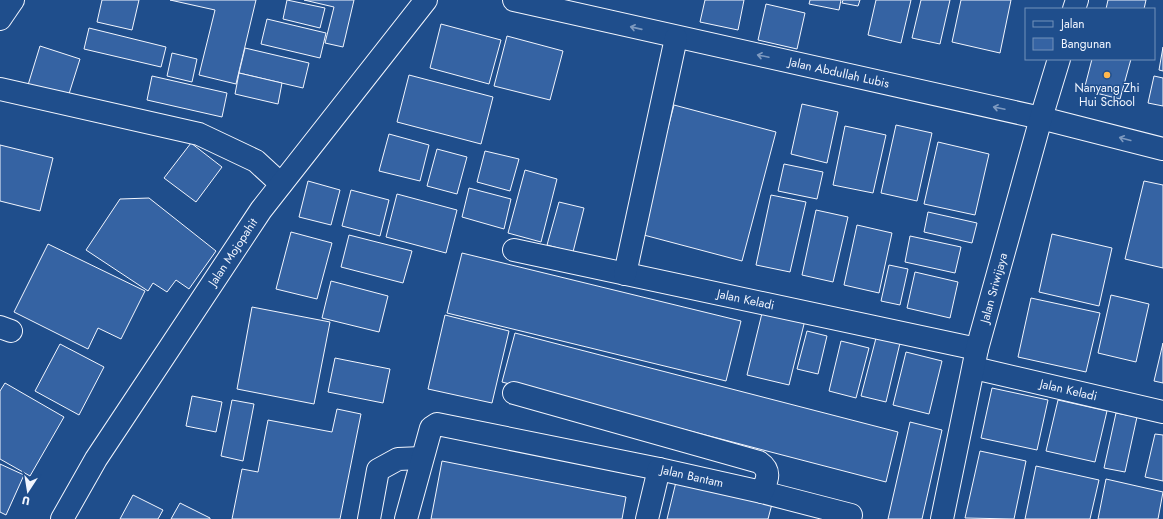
<svg xmlns="http://www.w3.org/2000/svg" width="1163" height="519" font-family="Jost,sans-serif">
  <rect width="100%" height="100%" fill="#1f4e8c"/>
  <!-- building -->
  <g fill="#3563a3" stroke="#f2f6ff">
    <polygon points="102,0 139,0 132,30 97,22"/>
    <polygon points="170,0 256,0 236,84 199,75 215,10"/>
    <polygon points="287,0 325,8 320,28 283,19"/>
    <polygon points="304,0 354,0 343,47 325,43 334,7"/>
    <polygon points="705,0 744,0 738,30 700,22"/>
    <polygon points="810,0 841,0 839,10 809,4"/>
    <polygon points="843,0 860,0 858,6 842,3"/>
    <polygon points="876,0 911,0 901,43 868,35"/>
    <polygon points="921,0 950,0 940,44 912,38"/>
    <polygon points="961,0 1011,0 1000,53 952,42"/>
    <polygon points="1108,0 1146,0 1144,9 1106,9"/>
    <polygon points="766,4 805,13 797,49 758,40"/>
    <polygon points="267,19 326,33 320,58 261,44"/>
    <polygon points="441,24 501,40 489,84 430,68"/>
    <polygon points="89,28 166,47 161,67 84,49"/>
    <polygon points="507,36 563,51 550,100 494,86"/>
    <polygon points="40,46 80,59 68,97 28,85"/>
    <polygon points="1163,47 1163,71 1159,70"/>
    <polygon points="245,48 309,63 303,88 239,73"/>
    <polygon points="172,53 197,59 192,82 167,76"/>
    <polygon points="1092,59 1131,59 1120,99 1084,90"/>
    <polygon points="239,73 282,83 278,104 235,94"/>
    <polygon points="409,75 493,97 481,144 397,122"/>
    <polygon points="152,76 227,93 222,117 147,100"/>
    <polygon points="1154,76 1163,78 1163,106 1148,103"/>
    <polygon points="802,104 838,112 827,163 791,154"/>
    <polygon points="674,105 776,132 742,261 640,234"/>
    <polygon points="896,125 932,133 917,201 881,193"/>
    <polygon points="845,126 886,135 873,193 833,185"/>
    <polygon points="389,134 429,145 420,181 379,171"/>
    <polygon points="938,142 989,154 975,215 924,204"/>
    <polygon points="191,143 222,167 196,202 164,178"/>
    <polygon points="0,145 53,158 40,211 0,201"/>
    <polygon points="437,149 467,157 457,194 427,186"/>
    <polygon points="485,151 519,159 510,191 477,182"/>
    <polygon points="784,164 823,172 817,199 778,191"/>
    <polygon points="525,170 557,179 541,242 508,233"/>
    <polygon points="308,181 340,190 331,225 299,217"/>
    <polygon points="1144,181 1163,185 1163,268 1125,259"/>
    <polygon points="469,188 511,199 504,229 462,217"/>
    <polygon points="351,190 389,200 380,236 342,226"/>
    <polygon points="397,194 457,210 446,253 386,237"/>
    <polygon points="771,195 806,202 790,272 756,265"/>
    <polygon points="149,198 216,251 189,289 176,280 167,292 153,283 148,291 86,250 120,199"/>
    <polygon points="559,202 584,208 573,252 547,245"/>
    <polygon points="816,210 848,217 833,282 802,275"/>
    <polygon points="928,212 977,223 972,243 924,232"/>
    <polygon points="857,225 892,233 879,293 844,285"/>
    <polygon points="291,232 332,243 317,299 276,289"/>
    <polygon points="1052,234 1112,248 1099,306 1039,292"/>
    <polygon points="349,235 412,251 403,283 341,267"/>
    <polygon points="910,236 961,247 955,273 905,262"/>
    <polygon points="48,244 145,291 121,339 98,328 88,349 14,312"/>
    <polygon points="462,253 741,321 726,381 447,313"/>
    <polygon points="889,265 908,269 900,305 881,301"/>
    <polygon points="915,272 958,282 950,318 907,308"/>
    <polygon points="331,281 388,296 379,332 322,318"/>
    <polygon points="1111,295 1149,304 1136,362 1098,353"/>
    <polygon points="1031,298 1100,313 1086,372 1018,357"/>
    <polygon points="252,307 330,322 314,404 237,389"/>
    <polygon points="763,309 805,320 789,385 747,375"/>
    <polygon points="445,315 509,331 492,403 428,389"/>
    <polygon points="807,331 827,336 818,374 797,369"/>
    <polygon points="515,333 898,432 886,482 502,382"/>
    <polygon points="876,338 900,343 886,402 861,396"/>
    <polygon points="841,341 869,348 856,398 829,391"/>
    <polygon points="1163,343 1163,383 1154,381"/>
    <polygon points="60,344 104,367 79,415 35,391"/>
    <polygon points="906,352 942,361 929,414 893,405"/>
    <polygon points="335,358 390,369 383,403 328,392"/>
    <polygon points="5,383 64,417 30,476 0,459 0,391"/>
    <polygon points="992,388 1048,400 1037,450 981,438"/>
    <polygon points="192,396 222,402 216,432 186,426"/>
    <polygon points="232,400 254,404 243,461 221,456"/>
    <polygon points="1058,400 1107,411 1095,462 1046,451"/>
    <polygon points="337,409 361,414 340,519 232,519 242,469 258,472 268,420 332,432"/>
    <polygon points="1116,413 1137,417 1125,472 1104,468"/>
    <polygon points="910,422 942,430 922,519 888,519"/>
    <polygon points="1155,434 1163,435 1163,481 1145,477"/>
    <polygon points="980,451 1026,461 1014,519 965,518"/>
    <polygon points="442,461 626,497 622,519 431,519"/>
    <polygon points="0,464 24,475 6,515 0,512"/>
    <polygon points="1036,466 1099,480 1090,519 1025,519"/>
    <polygon points="1106,479 1163,492 1158,519 1098,519"/>
    <polygon points="676,482 772,504 768,519 667,519"/>
    <polygon points="133,495 163,510 158,519 120,519"/>
    <polygon points="180,503 210,518 210,519 171,519"/>
  </g>
  <g fill="none" stroke-linecap="round" stroke-linejoin="round">
    <defs>
      <g id="minor">
        <path id="s1" d="M514 0 1041 118 1163 149"/>
        <polyline points="1074,9 1077,0"/>
        <polyline points="0,89 199,134 256,161 281,184"/>
        <path id="s2" d="M514 250 977 349"/>
        <polyline points="625,274 676,38"/>
        <polyline points="0,327 11,331"/>
        <path id="s3" d="M974 368 1163 412"/>
        <polyline points="762,492 851,515"/>
        <path id="s4" d="M62 519 96 459 261 210 426 0"/>
        <polyline points="369,519 378,470 398,459 422,458"/>
        <path id="s5" d="M406 519 431 428 437 424 659 469 762 492C767 480 772 471 759 462L514 393"/>
        <polyline points="647,519 659,469"/>
        <path id="s6" d="M942 519 977 349 1041 118 1059 59"/>
      </g>
      <polyline id="major" points="0,19 13,0"/>
    </defs>
    <!-- minor casing -->
    <use href="#minor" stroke="#f2f6ff" stroke-width="24"/>
    <!-- major casing -->
    <use href="#major" stroke="#f2f6ff" stroke-width="24"/>
    <!-- minor -->
    <use href="#minor" stroke="#1f4e8c" stroke-width="22"/>
    <!-- major -->
    <use href="#major" stroke="#1f4e8c" stroke-width="22"/>
  </g>
  <!-- one-way arrows -->
  <defs><path id="oneway-shaft" d="M-6 0H5M1.5-3L5.5 0L1.5 3" fill="none" stroke-width="1.6" stroke-linecap="round" stroke-linejoin="round"/></defs>
  <g stroke="#7e9ac0">
    <use href="#oneway-shaft" transform="translate(636 28) rotate(-167)"/>
    <use href="#oneway-shaft" transform="translate(763 56) rotate(-168)"/>
    <use href="#oneway-shaft" transform="translate(999 108) rotate(-168)"/>
    <use href="#oneway-shaft" transform="translate(1125 139) rotate(-165)"/>
  </g>
  <!-- markers -->
  <circle fill="#ffb74d" stroke="#1f4e8c" stroke-width="1.5" cx="1107" cy="75" r="4"/>
  <g text-anchor="middle" stroke-width="3" stroke-linejoin="round" paint-order="stroke">
    <!-- street labels -->
    <g font-size="12" fill="#f2f6ff" stroke="#1f4e8c">
      <text dy="4" stroke="none"><textPath href="#s1" startOffset="333">Jalan Abdullah Lubis</textPath></text>
      <text dy="4" stroke="none"><textPath href="#s4" startOffset="317">Jalan Mojopahit</textPath></text>
      <text dy="4" stroke="none"><textPath href="#s6" startOffset="237">Jalan Sriwijaya</textPath></text>
      <text dy="4" stroke="none"><textPath href="#s2" startOffset="237">Jalan Keladi</textPath></text>
      <text dy="4" stroke="none"><textPath href="#s3" startOffset="97">Jalan Keladi</textPath></text>
      <text dy="4" stroke="none"><textPath href="#s5" startOffset="362">Jalan Bantam</textPath></text>
    </g>
    <!-- poi labels -->
    <g font-size="12" fill="#f2f6ff" stroke="#1f4e8c">
      <text x="1107" y="92">Nanyang Zhi<tspan x="1107" dy="14">Hui School</tspan></text>
    </g>
  </g>
  <!-- legend -->
  <rect x="1025" y="8" width="130" height="52" fill="#1f4e8c" stroke="#7391ba"/>
  <rect x="1033" y="21" width="20" height="6" fill="#1f4e8c" stroke="#7391ba"/>
  <text x="1061" y="28" font-size="12" fill="#f2f6ff">Jalan</text>
  <rect x="1033" y="38" width="20" height="12" fill="#3563a3" stroke="#7391ba"/>
  <text x="1061" y="48" font-size="12" fill="#f2f6ff">Bangunan</text>
  <!-- north arrow -->
  <g transform="translate(28 491) rotate(192)" stroke="#1f4e8c" stroke-width="3" paint-order="stroke">
  <path d="M0-3L7 15L0 10L-7 15Z" fill="#f2f6ff"/>
  <text y="-6" font-size="11" font-weight="bold" text-anchor="middle" fill="#f2f6ff">U</text>
  </g>
</svg>
